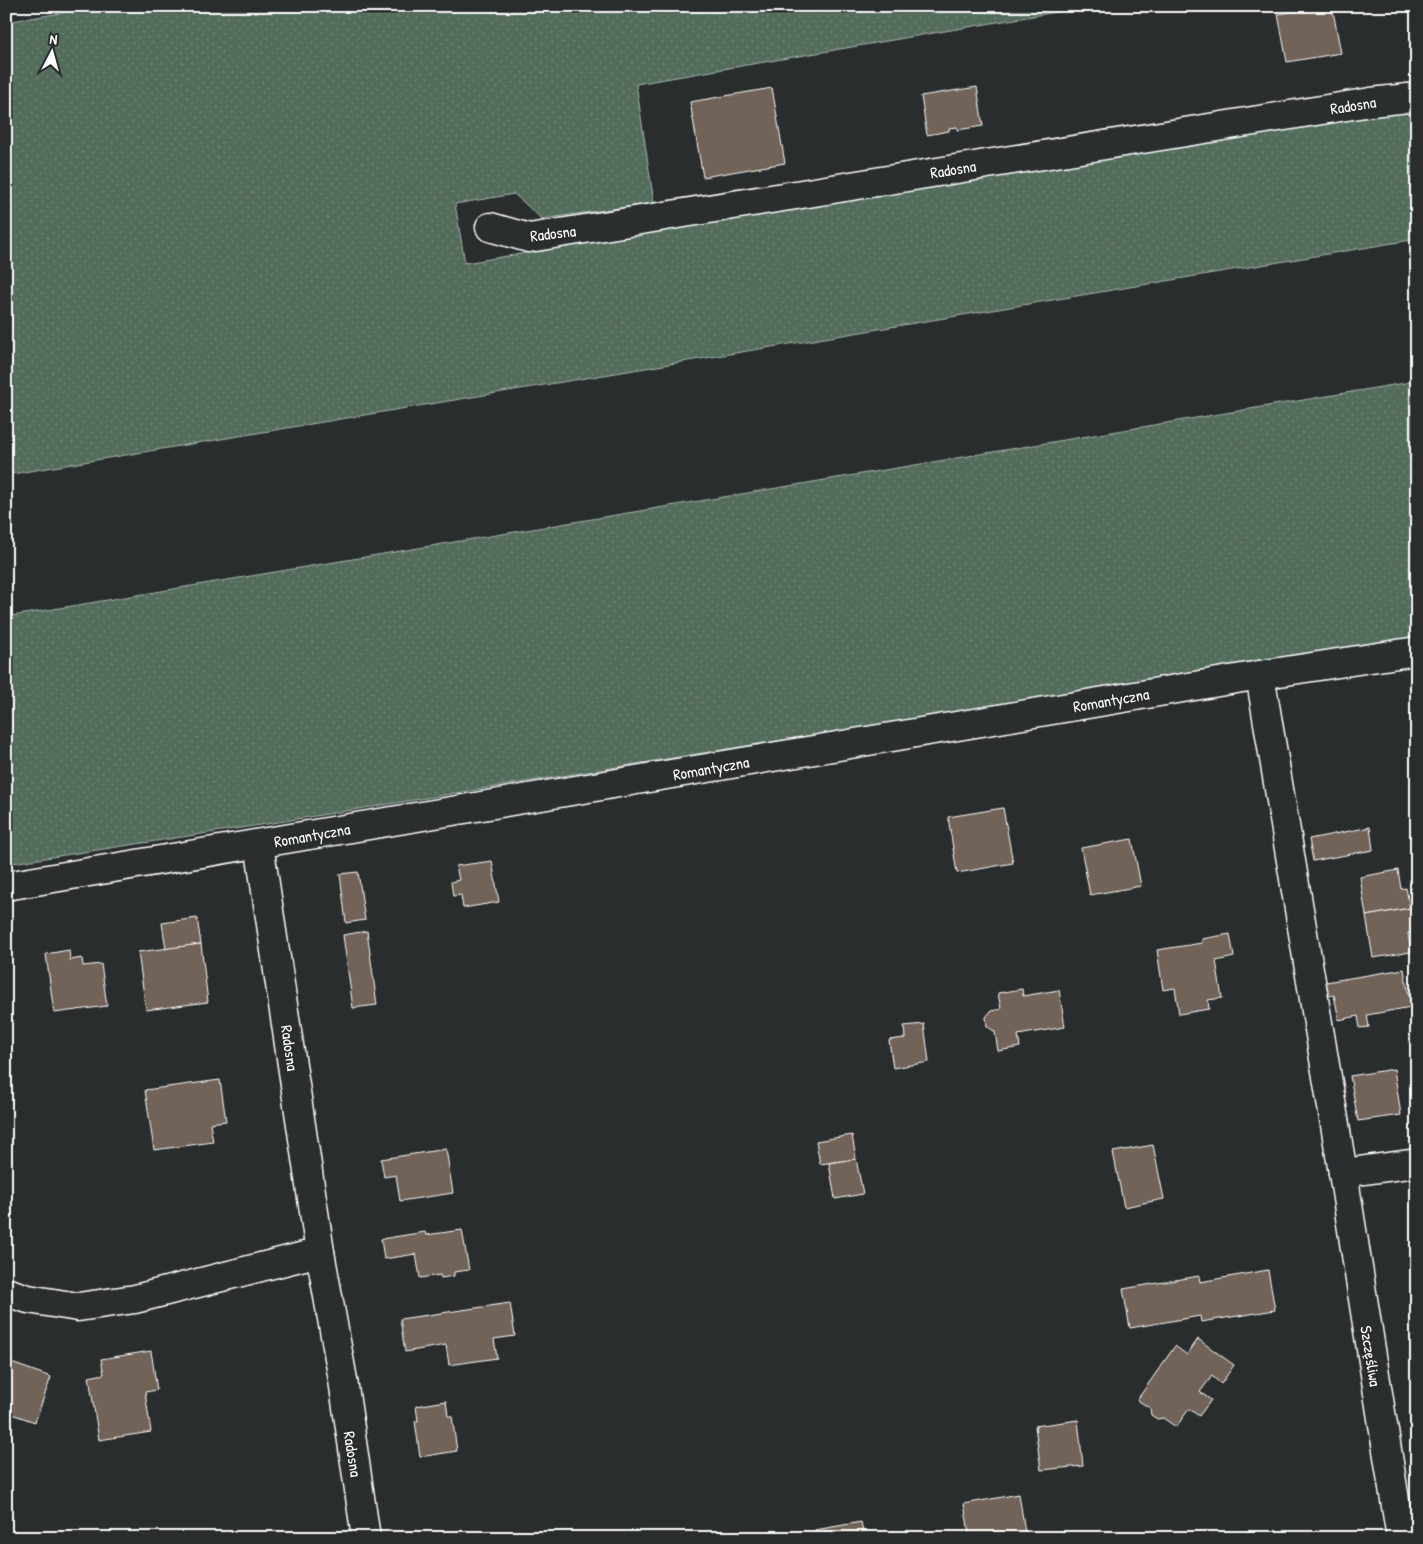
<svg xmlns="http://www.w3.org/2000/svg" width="1423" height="1544" font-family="'Patrick Hand',sans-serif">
  <defs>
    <pattern id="grass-dots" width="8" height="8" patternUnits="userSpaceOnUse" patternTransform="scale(1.25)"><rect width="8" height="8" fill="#536c5b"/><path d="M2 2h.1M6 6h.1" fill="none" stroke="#6d8274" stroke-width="1.8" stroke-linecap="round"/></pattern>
  </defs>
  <rect width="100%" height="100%" fill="#2a2d2e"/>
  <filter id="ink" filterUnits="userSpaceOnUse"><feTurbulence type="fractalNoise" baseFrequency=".02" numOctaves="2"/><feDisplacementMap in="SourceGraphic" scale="10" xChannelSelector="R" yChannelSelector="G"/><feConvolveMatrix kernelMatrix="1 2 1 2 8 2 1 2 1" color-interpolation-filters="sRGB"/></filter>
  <g filter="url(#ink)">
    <!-- grass -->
    <g fill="url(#grass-dots)" stroke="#a9b6ad">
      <polygon points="103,6 1091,6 636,84 654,203 542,219 514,194 455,204 465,263 1369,115 1417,111 1417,239 6,475 6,22"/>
      <polygon points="1417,381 1417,637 260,825 6,864 6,617"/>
    </g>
    <!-- building -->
    <g fill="#726359" stroke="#fff">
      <polygon points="1326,6 1332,6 1341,53 1287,62 1278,14"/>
      <polygon points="977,87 983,126 957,130 957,127 949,128 949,131 927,135 921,96"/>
      <polygon points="772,88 785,163 703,177 690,102"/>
      <polygon points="1003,808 1013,863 957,873 948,817"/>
      <polygon points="1370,827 1373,850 1313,861 1309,839"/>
      <polygon points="1132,839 1141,886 1090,895 1081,848"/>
      <polygon points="492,861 499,902 463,908 461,895 453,896 451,882 459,880 456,866"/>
      <polygon points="1398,870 1401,889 1406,888 1410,908 1366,916 1360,877"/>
      <polygon points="358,872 365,920 346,923 340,874"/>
      <polygon points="1410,908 1414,932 1408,933 1411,952 1373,958 1366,916"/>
      <polygon points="197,918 201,944 166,949 162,923"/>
      <polygon points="367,931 377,1005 353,1008 343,935"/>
      <polygon points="1230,934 1234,957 1216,961 1222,998 1208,1000 1209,1009 1179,1014 1175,988 1163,990 1157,950 1202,943 1202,939"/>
      <polygon points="201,944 208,1002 146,1010 138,952"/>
      <polygon points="69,950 70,960 82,958 83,966 101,964 107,1006 54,1013 46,954"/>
      <polygon points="1404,969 1411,1007 1367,1015 1369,1027 1360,1028 1358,1016 1339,1020 1334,995 1328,996 1326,982"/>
      <polygon points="1022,989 1023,996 1059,990 1065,1027 1018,1035 1020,1047 998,1051 995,1032 987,1026 986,1017 991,1011 1001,1009 998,993"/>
      <polygon points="924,1024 929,1062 893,1068 889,1040 905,1038 904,1026"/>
      <polygon points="1394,1069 1401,1115 1358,1121 1350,1076"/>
      <polygon points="220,1080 226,1121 210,1123 213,1142 154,1150 145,1090"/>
      <polygon points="852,1135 856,1159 820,1164 816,1141"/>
      <polygon points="1153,1145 1164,1199 1124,1207 1113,1152"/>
      <polygon points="446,1149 453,1193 400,1201 396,1175 384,1177 381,1159"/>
      <polygon points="856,1159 863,1194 835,1199 829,1163"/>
      <polygon points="462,1230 469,1270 454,1272 454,1276 441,1278 440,1275 420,1278 416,1254 384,1259 381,1239 425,1232 426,1235"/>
      <polygon points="1268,1270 1275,1310 1201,1322 1200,1316 1130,1328 1123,1289 1199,1276 1200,1282"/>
      <polygon points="510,1303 515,1336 494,1339 497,1358 449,1365 446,1345 405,1352 400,1319"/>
      <polygon points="1198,1339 1234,1365 1221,1384 1212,1376 1200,1392 1211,1400 1199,1416 1189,1409 1176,1427 1163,1418 1157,1419 1151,1415 1150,1408 1137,1400 1175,1346 1187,1355"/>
      <polygon points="6,1348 10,1349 6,1361 51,1377 35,1422 6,1412"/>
      <polygon points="151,1351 157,1390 145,1392 151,1432 99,1440 89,1377 104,1374 101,1359"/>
      <polygon points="446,1401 448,1416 452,1416 457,1451 420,1457 415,1421 418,1421 416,1406"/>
      <polygon points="1078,1420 1083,1466 1041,1470 1035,1426"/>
      <polygon points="1019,1494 1026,1538 970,1538 964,1504"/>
      <polygon points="861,1522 864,1538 816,1538 815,1530"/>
    </g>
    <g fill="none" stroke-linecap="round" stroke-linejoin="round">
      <defs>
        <g id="minor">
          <polyline points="490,227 529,238 1371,102 1417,97"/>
          <polyline points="1260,675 1343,1173 1401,1538"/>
          <polyline points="259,844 320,1252 343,1380 366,1538"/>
          <polyline points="6,886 1260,675 1417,651"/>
          <polyline points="1343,1173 1417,1163"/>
          <polyline points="6,1292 28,1299 78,1307 135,1299 320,1252"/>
        </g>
      </defs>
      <!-- minor casing -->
      <use href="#minor" stroke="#fff" stroke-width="31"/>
      <!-- minor -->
      <use href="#minor" stroke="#2a2d2e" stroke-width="28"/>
    </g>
  </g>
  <g text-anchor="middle" stroke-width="4" stroke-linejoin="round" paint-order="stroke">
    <!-- street labels -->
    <g font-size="16" fill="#fff" stroke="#2a2d2e">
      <text transform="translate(1353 105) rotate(-9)" y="6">Radosna</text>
      <text transform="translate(953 169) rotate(-9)" y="6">Radosna</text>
      <text transform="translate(553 233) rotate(-7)" y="6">Radosna</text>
      <text transform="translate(1111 700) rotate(-10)" y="6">Romantyczna</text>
      <text transform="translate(711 768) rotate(-10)" y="6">Romantyczna</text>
      <text transform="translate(312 835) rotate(-10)" y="6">Romantyczna</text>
      <text transform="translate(290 1048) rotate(82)" y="6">Radosna</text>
      <text transform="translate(1371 1356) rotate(81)" y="6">Szczęśliwa</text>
      <text transform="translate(353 1454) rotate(81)" y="6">Radosna</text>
    </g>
  </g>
  <!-- margin -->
  <rect width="1423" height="1544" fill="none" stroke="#2a2d2e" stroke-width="25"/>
  <rect x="12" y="12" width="1398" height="1519" fill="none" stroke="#fff" stroke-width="2" filter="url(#ink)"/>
  <!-- north arrow -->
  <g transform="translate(52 52) rotate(6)" stroke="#2a2d2e" stroke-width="4" paint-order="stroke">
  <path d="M0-4L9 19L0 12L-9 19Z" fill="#ffffff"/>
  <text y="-8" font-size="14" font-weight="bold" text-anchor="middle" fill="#ffffff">N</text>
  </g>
</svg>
